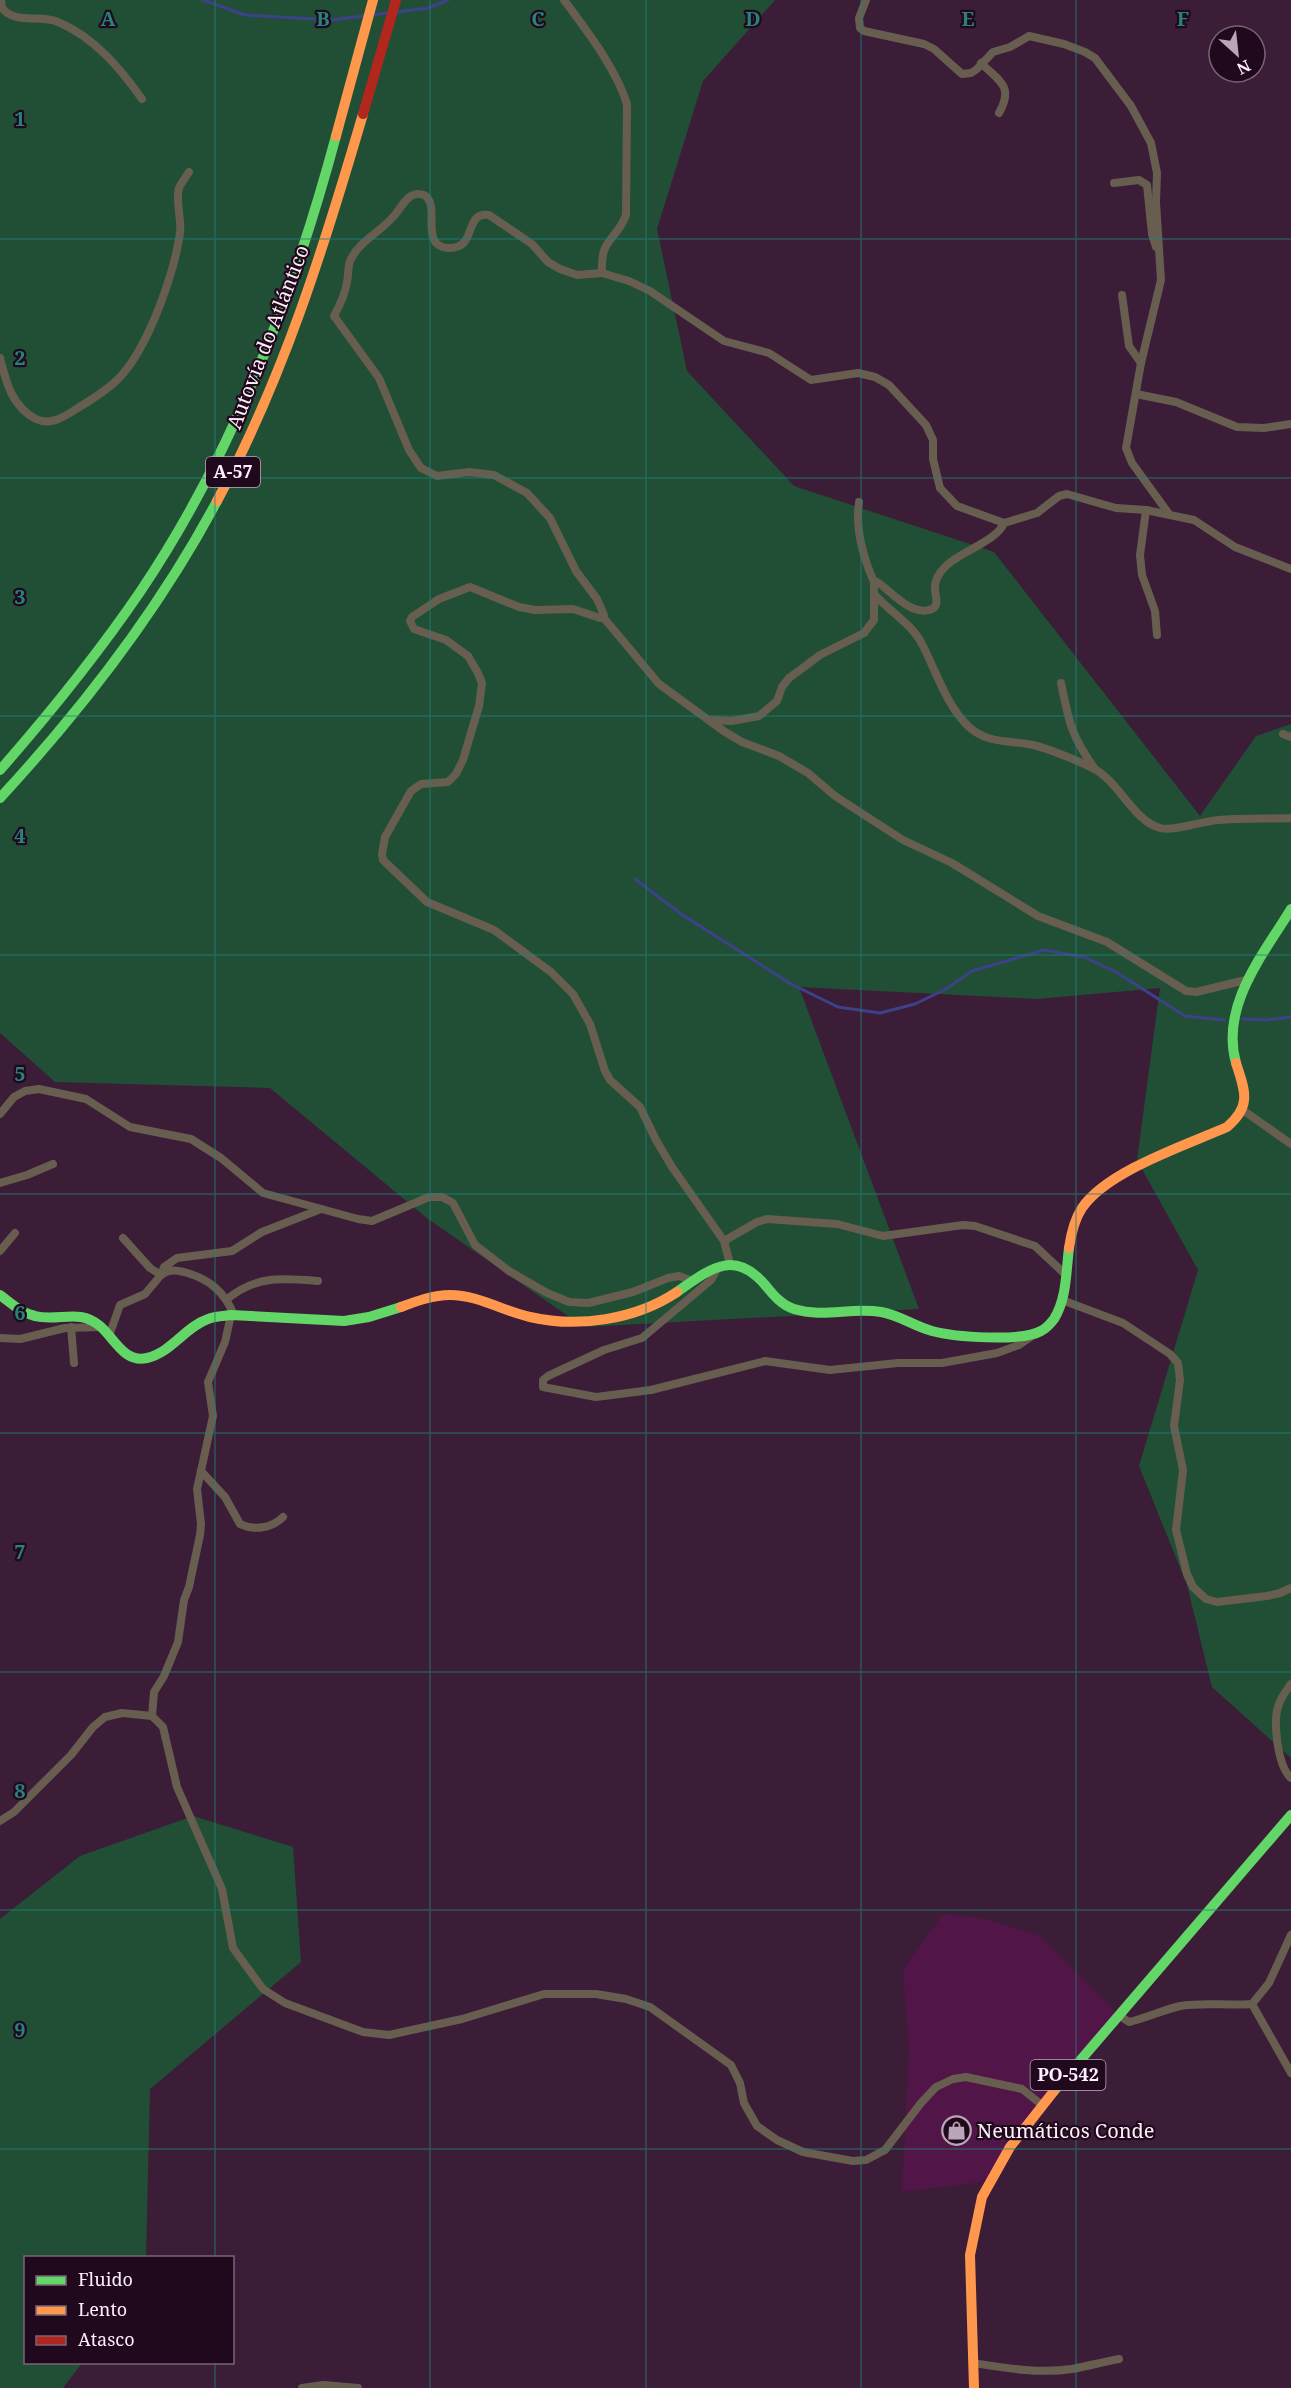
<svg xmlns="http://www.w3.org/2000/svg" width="1291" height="2388" font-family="'Noto Serif',serif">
  <rect width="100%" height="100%" fill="#3b1d37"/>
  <!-- built -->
  <polygon fill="#511647" points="943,1914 981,1918 1040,1936 1120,2016 1042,2104 991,2181 902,2192 909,2048 903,1970"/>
  <!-- green -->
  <g fill="#204f36">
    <polygon points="0,0 775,0 703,81 657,229 687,371 794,486 994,552 1200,816 1256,736 1291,724 1291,1758 1212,1687 1187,1585 1139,1466 1198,1270 1137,1160 1160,988 1037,999 799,987 919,1309 584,1327 428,1219 270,1088 55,1082 0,1033"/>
    <polygon points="193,1816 293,1847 301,1962 150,2089 146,2257 26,2258 26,2362 82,2363 63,2388 0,2388 0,1919 80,1856"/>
  </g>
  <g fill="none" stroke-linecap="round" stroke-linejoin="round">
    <!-- stream -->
    <g stroke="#3d4189" stroke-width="3">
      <polyline points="203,0 245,15 331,20 363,16"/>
      <polyline points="397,12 428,8 448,0"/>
      <polyline points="373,15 387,13"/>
      <polyline points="635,879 681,914 791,984 838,1007 880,1013 915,1004 946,989 972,971 1044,950 1084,957 1116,972 1185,1016 1224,1020"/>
      <polyline points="1243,1019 1266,1020 1291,1017"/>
    </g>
    <!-- street -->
    <g stroke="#675e50" stroke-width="8">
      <path d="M1 0 2 8C15 25 40 14 58 22 94 37 120 68 142 99"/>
      <path d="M564 0C587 31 615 67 627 104L626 215C616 242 600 237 602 273L629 281 650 291 724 341 769 353 811 380 858 373 875 377 889 385 926 425 933 440V459L940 488 957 506 1004 523 1037 513 1059 496 1067 494 1116 508 1146 510 1194 520 1235 547 1291 569"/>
      <polyline points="866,0 859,18 860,28 864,31 924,44 934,49 962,74 971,73 977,69 993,52 1010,47 1029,36 1064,44 1085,52 1095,58 1131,106 1151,143 1157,173 1156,202 1161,280 1141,363 1126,448 1132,463 1169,514"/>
      <path d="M981 63C1000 82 1014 86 999 113"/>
      <polyline points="1114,183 1139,180 1147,185 1152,234 1156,247"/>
      <path d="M602 273 577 275 560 269 548 262 532 244 489 215C463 211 478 250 448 248 418 246 442 205 424 195 420 193 414 194 411 196 403 201 399 211 393 217 380 232 359 242 351 259 347 266 349 275 347 282 345 295 340 305 334 316L379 378 409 450 421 468 437 476 469 472 494 475 527 493 550 518 576 571 597 599 604 615 600 618 573 609 535 610 519 607 470 587 439 599 412 617 410 621 414 629 446 640 468 656 478 673 482 683 479 706 463 760 456 774 448 782 421 784 411 791 385 837 382 854 383 860 427 902 494 930 551 972 573 994 590 1024 605 1071 610 1080 640 1107 656 1140 672 1167 724 1241 730 1264"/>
      <polyline points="1122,295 1129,346 1141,363"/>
      <path d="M0 358C6 382 12 407 36 419 52 427 68 414 81 406 96 397 110 388 121 376 149 345 174 274 180 233 182 219 175 201 179 188 181 183 186 177 189 172"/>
      <polyline points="1136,394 1176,402 1237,427 1264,428 1291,424"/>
      <path d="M859 502C855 530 863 557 874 582"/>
      <polyline points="1146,510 1140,555 1142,575 1155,611 1157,635"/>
      <path d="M875 595C889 611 913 625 922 644 936 671 946 705 969 727 988 744 1009 740 1033 745 1047 748 1084 763 1096 770 1120 784 1134 821 1160 828 1173 832 1203 821 1218 820 1242 818 1267 819 1291 818"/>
      <polyline points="603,617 659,684 725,732 742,742 779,756 808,773 835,796 903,840 952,863 1038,916 1107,942 1186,991 1196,992 1250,979"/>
      <path d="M1061 683C1069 722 1071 736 1095 769"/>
      <path d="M710 720 732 721 759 716 777 701 782 687 789 678 804 667 820 655 864 633 874 620V582H877C891 591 910 615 929 610 942 607 934 596 935 587 935 579 940 572 945 567 959 552 997 541 1004 523"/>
      <polyline points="1283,734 1291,737"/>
      <polyline points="1244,1111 1291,1144"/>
      <polyline points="0,1114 14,1097 25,1091 39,1089 86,1099 130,1127 191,1139 221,1158 263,1193 358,1219 372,1221 429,1197 442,1197 453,1203 475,1245 509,1271 547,1293 569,1302 588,1303 633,1292 668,1278 679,1276 693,1281"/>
      <polyline points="0,1183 27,1175 53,1164"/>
      <polyline points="123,1238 150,1268 161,1275"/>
      <polyline points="724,1241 757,1222 767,1219 837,1224 883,1236 963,1225 975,1226 1035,1246 1066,1275"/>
      <polyline points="0,1251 15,1233"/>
      <polyline points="718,1267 711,1280 698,1291 642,1338 604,1350 548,1376 543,1380 543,1387 596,1397 651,1390 765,1361 830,1370 898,1363 942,1363 997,1353 1019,1345 1035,1334"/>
      <path d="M161 1275C169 1269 176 1270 184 1272 209 1279 224 1291 234 1315"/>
      <path d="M226 1300C256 1275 282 1278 318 1281"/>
      <polyline points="1062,1300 1123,1323 1170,1354 1178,1363 1180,1380 1174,1426 1183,1470 1176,1530 1187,1574 1193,1587 1206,1599 1217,1602 1267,1596 1280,1593 1291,1588"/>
      <polyline points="71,1327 74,1363"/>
      <polyline points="109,1336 120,1305 145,1294 161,1275 164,1267 177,1258 232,1251 262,1232 321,1209"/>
      <polyline points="0,1338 20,1339 65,1328 101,1327"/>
      <path d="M201 1471 225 1497 240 1524C254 1531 272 1528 283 1517"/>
      <path d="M1291 1684C1287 1690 1281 1697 1279 1704 1272 1721 1278 1767 1291 1778"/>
      <polyline points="152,1716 154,1692 164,1676 178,1642 184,1600 189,1587 200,1535 201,1524 197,1489 213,1416 208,1382 225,1342 231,1315"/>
      <polyline points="0,1821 14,1812 71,1755 93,1727 105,1717 122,1713 152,1716 163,1727 177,1787 222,1889 233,1948 263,1989 285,2003 363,2032 389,2035 462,2019 544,1994 596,1994 626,1999 650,2007 731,2065 740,2083 744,2103 757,2126 777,2140 803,2152 853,2161 866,2160 885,2150 921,2103 936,2087 953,2079 966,2077 1022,2089 1042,2105"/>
      <polyline points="1252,2004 1291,2073"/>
      <path d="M1120 2016 1129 2022C1146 2018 1163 2010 1180 2006 1203 2002 1228 2006 1252 2004L1269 1983 1291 1935"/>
      <path d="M973 2363C1005 2368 1039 2374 1072 2369 1088 2366 1103 2362 1119 2359"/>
      <polyline points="302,2388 323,2385 358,2388"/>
    </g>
    <!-- fast -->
    <g stroke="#63d668" stroke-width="10">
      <path d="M0 770C50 713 97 655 140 592 233 454 293 296 336 136"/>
      <path d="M0 798C84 707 159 610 217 501"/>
      <path d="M1236 1063C1220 1006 1263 955 1291 909"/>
      <path d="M677 1292C710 1269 734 1248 766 1286 774 1296 782 1305 794 1309 823 1318 852 1307 881 1312 899 1315 914 1326 932 1331 954 1337 1021 1342 1041 1331 1045 1329 1051 1323 1054 1319 1067 1298 1066 1271 1069 1248"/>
      <path d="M0 1295C11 1303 21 1313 35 1316 59 1322 79 1308 100 1326 115 1339 124 1363 147 1358 172 1352 185 1327 208 1319 215 1316 224 1316 231 1315L344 1321 369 1317 401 1307"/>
      <polyline points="1054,2091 1291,1815"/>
    </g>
    <!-- slow -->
    <g stroke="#ff974d" stroke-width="10">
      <polyline points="336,136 373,0"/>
      <path d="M217 501C283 379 324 247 363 114"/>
      <path d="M1069 1248C1071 1234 1074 1220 1082 1208 1107 1171 1186 1145 1227 1127 1252 1106 1245 1091 1236 1063"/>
      <path d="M401 1307C417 1301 433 1295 450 1295 478 1295 503 1311 530 1317 578 1328 635 1320 677 1292"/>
      <polyline points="974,2388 970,2255 982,2197 1010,2147 1054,2091"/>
    </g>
    <!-- jam -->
    <polyline stroke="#b3261e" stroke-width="10" points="363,114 396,0"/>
  </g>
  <!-- grid -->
  <path fill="none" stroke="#27827c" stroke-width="1.5" stroke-opacity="0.55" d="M215 0V2258M430 0V2388M646 0V2388M861 0V2388M1076 0V2388M0 239H1291M0 478H1291M0 716H1291M0 955H1291M0 1194H1291M0 1433H1291M0 1672H1291M0 1910H1291M0 2149H1291M215 2362V2388"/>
  <!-- icons -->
  <defs>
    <symbol id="shop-ring" viewBox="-11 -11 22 22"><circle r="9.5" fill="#21091d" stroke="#baa6b6" stroke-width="1.5"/><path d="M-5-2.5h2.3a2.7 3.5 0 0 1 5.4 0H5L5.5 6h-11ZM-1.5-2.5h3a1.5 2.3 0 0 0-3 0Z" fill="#baa6b6"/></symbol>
  </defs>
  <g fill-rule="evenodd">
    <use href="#shop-ring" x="940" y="2114" width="33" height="33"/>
  </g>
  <g text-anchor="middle" stroke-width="4.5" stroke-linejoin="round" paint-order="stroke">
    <!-- shield labels -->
    <g fill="#21091d" stroke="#bcabb8" stroke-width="1.5">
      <rect x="206" y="457" width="54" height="30" rx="4.5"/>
      <rect x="1030.5" y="2060" width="75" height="30" rx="4.5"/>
    </g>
    <g font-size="18" font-weight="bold" fill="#fef0fa">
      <text x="233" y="478">A-57</text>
      <text x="1068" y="2081">PO-542</text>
    </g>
    <!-- street labels -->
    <g font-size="20" fill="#fef0fa" stroke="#21091d">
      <text transform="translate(268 337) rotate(-69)" y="7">Autovía do Atlántico</text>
    </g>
    <!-- poi labels -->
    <g font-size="20" fill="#fef0fa" stroke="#21091d" text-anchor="start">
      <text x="977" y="2138">Neumáticos Conde</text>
    </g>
  </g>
  <g font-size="20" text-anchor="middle" font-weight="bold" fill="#27827c" stroke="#21091d" stroke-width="4.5" stroke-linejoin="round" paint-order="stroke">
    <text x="108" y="26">A</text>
    <text x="323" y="26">B</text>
    <text x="538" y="26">C</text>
    <text x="753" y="26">D</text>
    <text x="968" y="26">E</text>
    <text x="1183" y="26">F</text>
    <text x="20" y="126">1</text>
    <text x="20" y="365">2</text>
    <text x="20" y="604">3</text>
    <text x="20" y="843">4</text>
    <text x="20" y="1081">5</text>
    <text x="20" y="1320">6</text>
    <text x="20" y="1559">7</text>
    <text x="20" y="1798">8</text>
    <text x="20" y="2037">9</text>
  </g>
  <!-- legend -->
  <rect x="24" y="2256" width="210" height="108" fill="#21091d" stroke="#796575" stroke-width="1.5"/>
  <rect x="36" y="2276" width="30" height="9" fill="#63d668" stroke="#796575" stroke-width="1.5"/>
  <text x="78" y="2286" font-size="18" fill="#fef0fa">Fluido</text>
  <rect x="36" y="2306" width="30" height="9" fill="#ff974d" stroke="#796575" stroke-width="1.5"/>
  <text x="78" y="2316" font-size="18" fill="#fef0fa">Lento</text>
  <rect x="36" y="2336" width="30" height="9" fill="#b3261e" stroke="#796575" stroke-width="1.5"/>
  <text x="78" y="2346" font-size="18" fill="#fef0fa">Atasco</text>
  <!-- north arrow -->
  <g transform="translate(1237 54) rotate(153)"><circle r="28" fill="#21091d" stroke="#796575" stroke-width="1.5"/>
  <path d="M0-4.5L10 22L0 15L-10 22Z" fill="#baa6b6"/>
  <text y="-9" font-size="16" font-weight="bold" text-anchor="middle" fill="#fef0fa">N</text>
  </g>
</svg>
